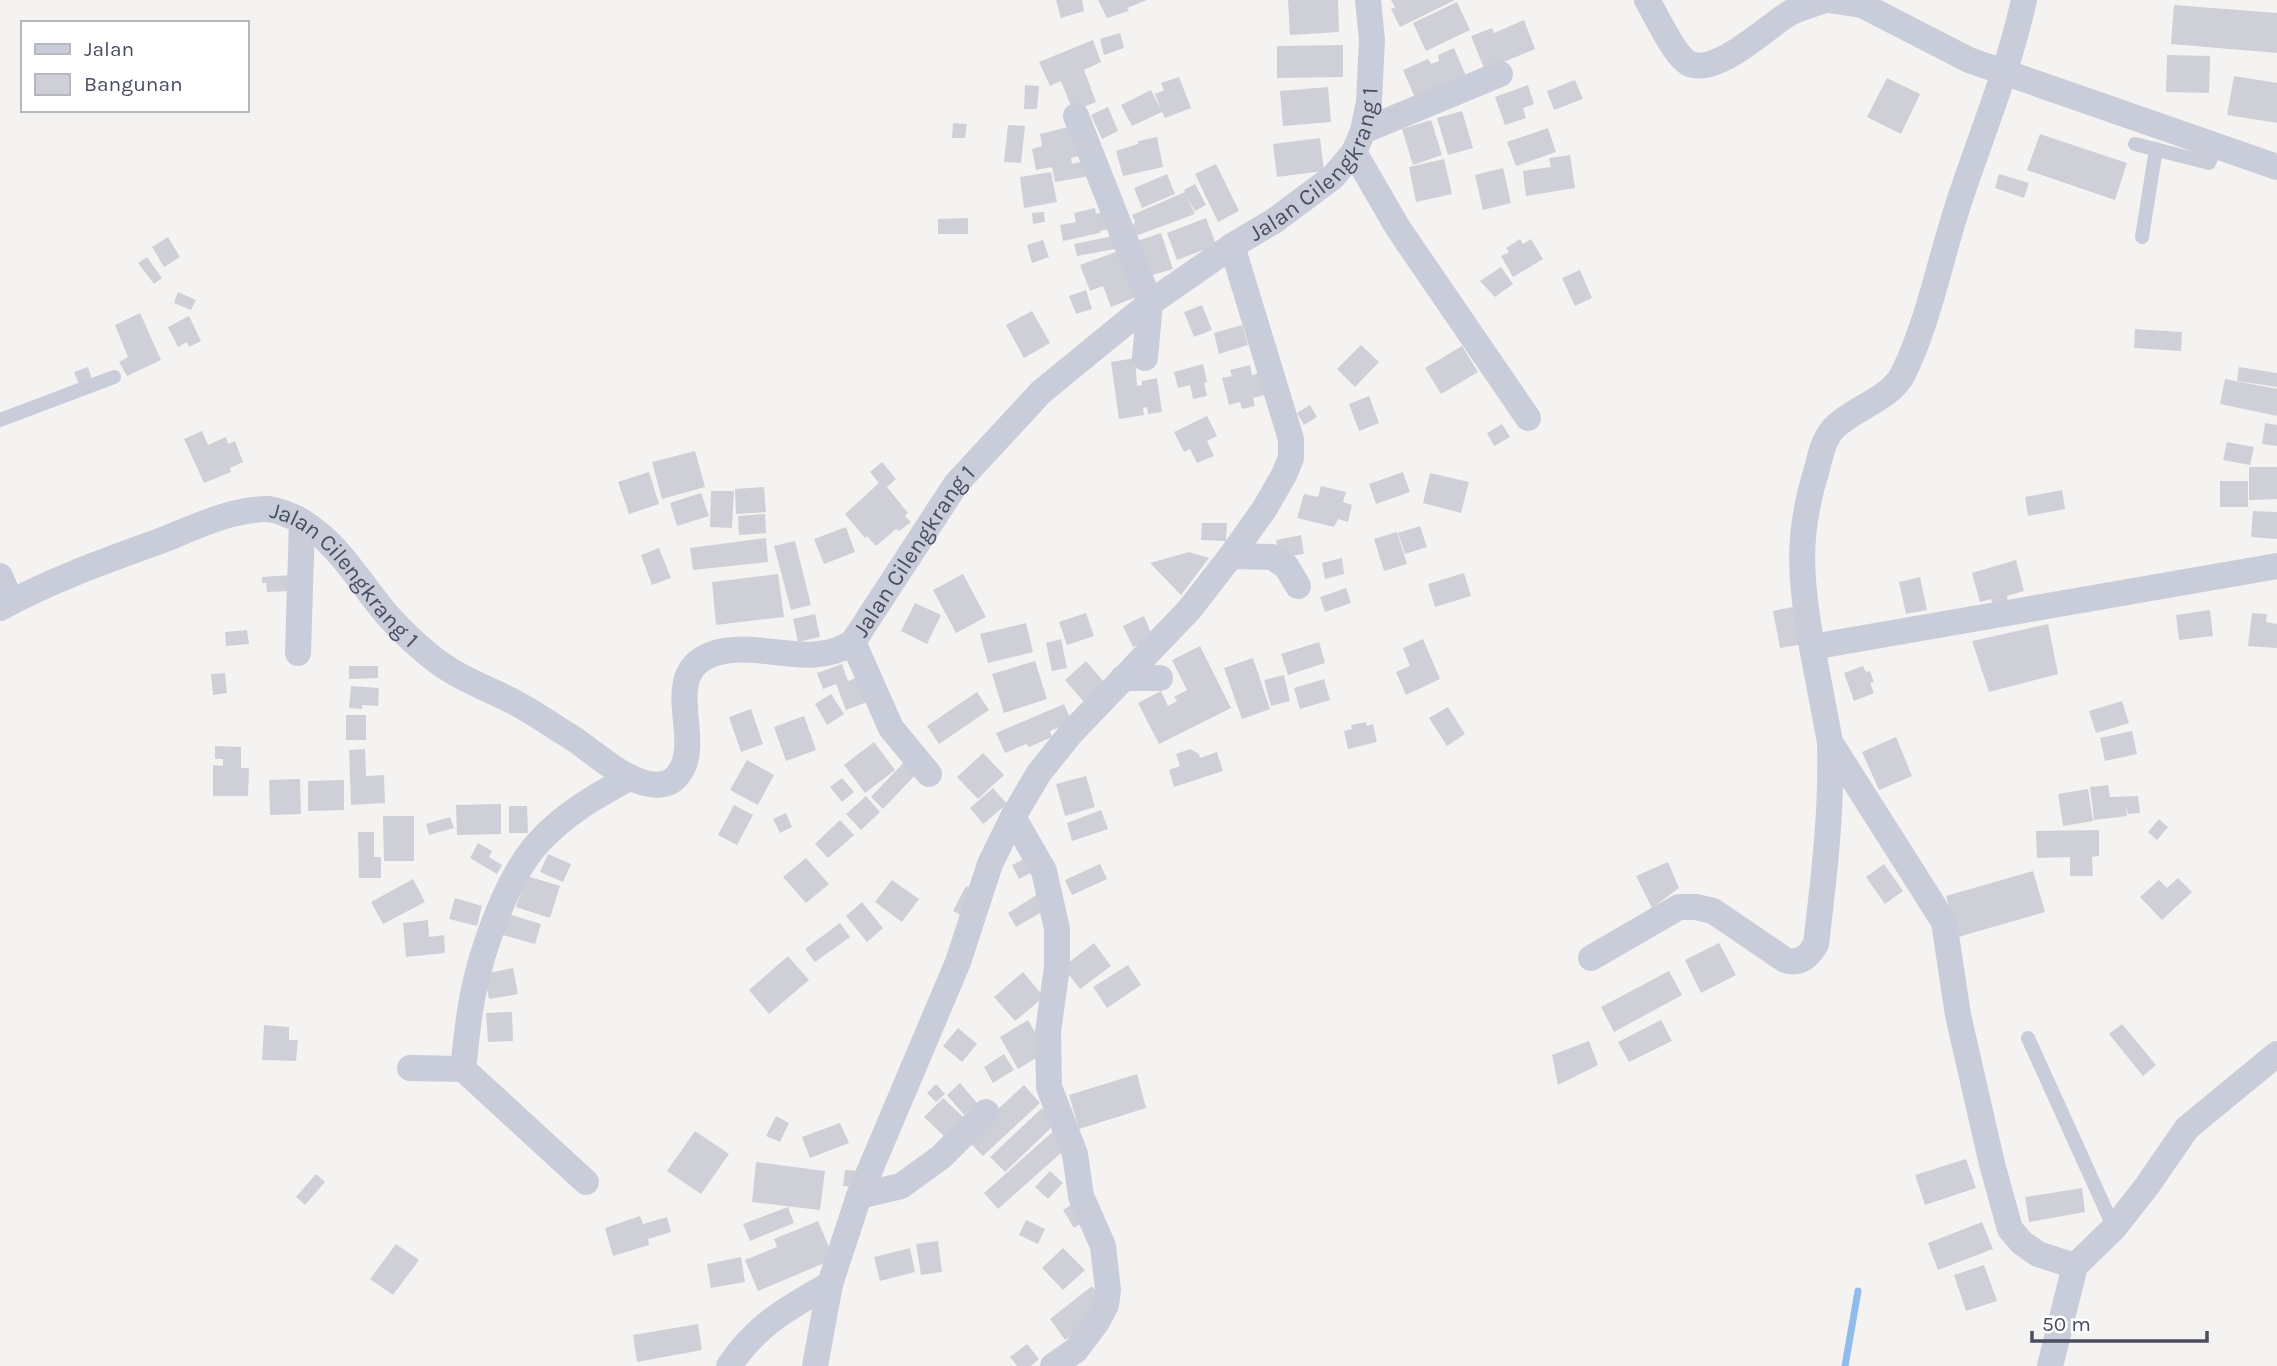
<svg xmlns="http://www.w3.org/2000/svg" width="2277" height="1366" font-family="Karla,sans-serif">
  <rect width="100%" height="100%" fill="#f4f3f2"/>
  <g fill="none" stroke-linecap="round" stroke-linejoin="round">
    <!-- stream -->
    <polyline stroke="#90bcec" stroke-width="7" points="1845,1366 1858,1291"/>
  </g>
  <!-- building -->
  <g fill="#cfd0d7">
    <polygon points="1056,0 1082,0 1084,11 1061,18"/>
    <polygon points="1098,0 1147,0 1127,8 1129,11 1107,18"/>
    <polygon points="1288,0 1338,0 1339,32 1290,35"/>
    <polygon points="1391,0 1455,0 1400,27 1391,9 1395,7"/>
    <polygon points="1457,2 1470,30 1426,51 1413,23"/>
    <polygon points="2174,5 2277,13 2277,53 2171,44"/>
    <polygon points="1524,20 1535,49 1501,63 1486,73 1471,36 1492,28 1494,33"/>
    <polygon points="1120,33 1124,48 1104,55 1100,39"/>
    <polygon points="1093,40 1101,62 1084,70 1096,102 1073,111 1061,81 1050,86 1039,62"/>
    <polygon points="1343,45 1343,77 1277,78 1277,46"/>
    <polygon points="1454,48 1469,83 1418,105 1403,70 1428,59 1431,64 1439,61 1438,55"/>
    <polygon points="2167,55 2210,56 2209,93 2166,92"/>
    <polygon points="2234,76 2277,83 2277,123 2227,115"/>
    <polygon points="1179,77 1191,108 1165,118 1162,112 1132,126 1121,105 1151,90 1161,110 1155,94 1164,90 1161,83"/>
    <polygon points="1887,78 1920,94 1901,134 1867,117"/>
    <polygon points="1575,80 1583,99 1554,110 1547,91"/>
    <polygon points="1025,85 1039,86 1037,109 1024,109"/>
    <polygon points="1528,85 1534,104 1523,108 1526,118 1505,125 1495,97"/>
    <polygon points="1328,87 1331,122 1283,126 1280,91"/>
    <polygon points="1108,107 1118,131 1102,139 1091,115"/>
    <polygon points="1462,111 1473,148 1448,155 1437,118"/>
    <polygon points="1431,120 1442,155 1413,165 1402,129"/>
    <polygon points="953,123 967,124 965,138 952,138"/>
    <polygon points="1008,125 1025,126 1021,163 1004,162"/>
    <polygon points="1068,127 1071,140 1076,139 1079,156 1071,158 1072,164 1087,160 1090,176 1055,182 1052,167 1036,170 1032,149 1042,146 1040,134"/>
    <polygon points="1548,128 1556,152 1516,166 1507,142"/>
    <polygon points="2040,134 2127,163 2115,200 2027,170"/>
    <polygon points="1157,137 1163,167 1123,176 1116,151 1138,144 1138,141"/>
    <polygon points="1320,138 1324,171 1277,177 1273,144"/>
    <polygon points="1570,155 1575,188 1526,196 1523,171 1551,167 1549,158"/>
    <polygon points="1444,159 1452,194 1416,202 1409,167"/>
    <polygon points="1216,164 1239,211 1218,222 1195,174"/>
    <polygon points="1503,168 1511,203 1483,210 1475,175"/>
    <polygon points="1051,172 1057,202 1024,208 1020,177"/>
    <polygon points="1167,174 1175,194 1142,208 1134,188"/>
    <polygon points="1999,174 2029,183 2024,198 1995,188"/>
    <polygon points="1195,184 1206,205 1195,211 1186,196 1195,214 1138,235 1135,233 1132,229 1135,221 1132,215 1185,192 1184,190"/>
    <polygon points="1095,208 1096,214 1110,210 1113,228 1100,231 1100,233 1063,241 1060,225 1076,222 1074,213"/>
    <polygon points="1044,212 1045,222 1033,224 1032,213"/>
    <polygon points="968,218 968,234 938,234 938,219"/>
    <polygon points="1206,218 1216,245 1177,260 1167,233"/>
    <polygon points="1161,233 1173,269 1146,277 1134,242"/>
    <polygon points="1118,235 1120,248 1077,256 1074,244"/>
    <polygon points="168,237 180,257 164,267 152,247"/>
    <polygon points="1520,239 1523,244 1531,239 1543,259 1513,277 1501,256 1509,252 1506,248"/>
    <polygon points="1043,240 1049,257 1032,263 1027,245"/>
    <polygon points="1124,249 1141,295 1111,307 1103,286 1090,291 1080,265"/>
    <polygon points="147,257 162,278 154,284 138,263"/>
    <polygon points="1501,267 1513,284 1495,297 1480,281"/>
    <polygon points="1580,270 1592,298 1575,306 1562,278"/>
    <polygon points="1086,290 1092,309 1076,314 1069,296"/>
    <polygon points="178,292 196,300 191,310 174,303"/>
    <polygon points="1202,305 1212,330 1194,337 1184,312"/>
    <polygon points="1032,311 1050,343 1024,358 1006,325"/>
    <polygon points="140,313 161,360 127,376 119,362 128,357 115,325"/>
    <polygon points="189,316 201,341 189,347 187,342 178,347 168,327"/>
    <polygon points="1242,325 1248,345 1219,354 1214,333"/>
    <polygon points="2135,329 2182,332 2181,351 2134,348"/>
    <polygon points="1361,345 1379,362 1355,387 1337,369"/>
    <polygon points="1462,346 1478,372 1441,394 1425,368"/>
    <polygon points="1135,358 1137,386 1142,385 1142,381 1157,378 1162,412 1148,414 1147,407 1143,408 1144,415 1119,419 1111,362"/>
    <polygon points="1203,364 1207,382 1204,383 1207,396 1193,399 1190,385 1178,388 1174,372"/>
    <polygon points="1250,365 1252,375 1264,372 1269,394 1253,398 1255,406 1242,409 1240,402 1229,405 1222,378 1232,376 1230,370"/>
    <polygon points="88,367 92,379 79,384 74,372"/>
    <polygon points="2239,367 2277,373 2277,387 2237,381"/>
    <polygon points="2225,379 2277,389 2277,416 2220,404"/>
    <polygon points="1369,396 1379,423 1359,431 1349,404"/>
    <polygon points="1310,405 1317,417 1304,425 1297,413"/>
    <polygon points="1207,416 1217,436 1207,441 1214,456 1197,463 1190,449 1184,452 1174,432"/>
    <polygon points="2265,423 2277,425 2277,446 2262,444"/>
    <polygon points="1502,424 1510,437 1494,446 1487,433"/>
    <polygon points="202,431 208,445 226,437 228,444 235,441 243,462 230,468 231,472 204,483 184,439"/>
    <polygon points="2227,442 2254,447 2250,465 2223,460"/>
    <polygon points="695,451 705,487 662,499 652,462"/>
    <polygon points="882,462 896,479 887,487 908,513 905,516 911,522 899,531 896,529 876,546 867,536 865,538 845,514 879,483 870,472"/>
    <polygon points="2249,467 2277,467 2277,499 2249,500"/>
    <polygon points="649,472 659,504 629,514 618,482"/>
    <polygon points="1403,472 1410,492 1376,504 1369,484"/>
    <polygon points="1430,473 1469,482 1461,513 1423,503"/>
    <rect x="2220" y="481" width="28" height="26"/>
    <polygon points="1321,486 1346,492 1343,502 1352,505 1348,522 1338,519 1334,527 1297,518 1304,494 1318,497"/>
    <polygon points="764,487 766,512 736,514 735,489"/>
    <polygon points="2062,490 2065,509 2028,516 2025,497"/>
    <polygon points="711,491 734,491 732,528 710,527"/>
    <polygon points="701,493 709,516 677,526 670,503"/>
    <polygon points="2253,511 2277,512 2277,539 2251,537"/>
    <polygon points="765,514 766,533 739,535 738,516"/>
    <polygon points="1202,523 1227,523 1226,541 1201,540"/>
    <polygon points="1420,526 1427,547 1405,554 1398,533"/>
    <polygon points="846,527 855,552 824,564 814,539"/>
    <polygon points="1397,532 1407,564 1384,571 1374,539"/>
    <polygon points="1301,535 1304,554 1279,558 1276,540"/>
    <polygon points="766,538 768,562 693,570 690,548"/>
    <polygon points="795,541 811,605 791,610 774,546"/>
    <polygon points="659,548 671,578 652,585 641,555"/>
    <polygon points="1189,552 1209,558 1181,595 1150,563"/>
    <polygon points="1342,558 1344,574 1325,579 1322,563"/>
    <polygon points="2016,560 2024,591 2007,596 2008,602 1993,607 1991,599 1980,602 1972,573"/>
    <polygon points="1464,573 1471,596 1435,607 1428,584"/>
    <polygon points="778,574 784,617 716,625 712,582"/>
    <polygon points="963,574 986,617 956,633 933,590"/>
    <polygon points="291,575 292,591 267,592 266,583 262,583 262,577"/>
    <polygon points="1920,577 1927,610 1906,614 1899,582"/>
    <polygon points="1346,588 1351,603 1325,612 1320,597"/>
    <polygon points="915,603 941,615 927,644 901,631"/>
    <polygon points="1797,606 1804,644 1780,648 1773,611"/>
    <polygon points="2210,610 2213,636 2179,640 2176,615"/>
    <polygon points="1086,613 1094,636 1067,645 1059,622"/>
    <polygon points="2252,613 2267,614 2266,622 2277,624 2277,648 2248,646"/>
    <polygon points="815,614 820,637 798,642 793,619"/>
    <polygon points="1144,616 1153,638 1133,647 1123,626"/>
    <polygon points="1026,623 1033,652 988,663 980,634"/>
    <polygon points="2048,624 2058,674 1989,692 1972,641"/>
    <polygon points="247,630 249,644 226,646 225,632"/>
    <polygon points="1061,639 1067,668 1052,671 1046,643"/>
    <polygon points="1423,639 1440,679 1406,695 1396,672 1410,666 1403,648"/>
    <polygon points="1319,642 1325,663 1288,675 1281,654"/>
    <polygon points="1200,646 1231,708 1159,744 1138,703 1161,691 1168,706 1177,701 1174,697 1187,690 1172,660"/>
    <polygon points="1253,658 1270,709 1242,719 1224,668"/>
    <polygon points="1035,661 1047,699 1004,713 992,674"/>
    <polygon points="1086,661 1105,683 1084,702 1065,680"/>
    <polygon points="842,664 848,681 866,674 875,699 846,710 836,684 823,689 817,673"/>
    <polygon points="349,666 378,666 378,678 349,679"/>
    <polygon points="1863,666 1866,672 1870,671 1874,682 1870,683 1874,693 1854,701 1844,673"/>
    <polygon points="225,673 227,693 213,695 211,674"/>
    <polygon points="1284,675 1290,701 1271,706 1264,680"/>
    <polygon points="1324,679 1330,700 1300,709 1294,688"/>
    <polygon points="351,686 379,688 378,706 362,705 362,709 349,708"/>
    <polygon points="977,692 989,710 939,744 927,726"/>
    <polygon points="831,694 844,714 827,725 815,704"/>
    <polygon points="2122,701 2129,723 2096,733 2089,711"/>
    <polygon points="1064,704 1072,722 1050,731 1052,737 1029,747 1026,744 1005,753 996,733"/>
    <polygon points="1448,707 1465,734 1447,746 1429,718"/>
    <polygon points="751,709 763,744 741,752 729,717"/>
    <rect x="346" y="715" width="20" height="25"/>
    <polygon points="804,716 816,750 786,761 774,727"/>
    <polygon points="1366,722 1367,726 1373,724 1377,742 1348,749 1344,731 1352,729 1351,725"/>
    <polygon points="2132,731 2137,754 2105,761 2100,738"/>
    <polygon points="1896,737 1912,776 1879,790 1862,752"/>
    <polygon points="874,742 895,770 865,793 844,765"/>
    <polygon points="215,746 241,747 241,768 249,768 248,796 213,796 213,765 223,766 223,759 215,759"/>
    <polygon points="365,749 366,776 384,775 385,803 351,805 349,750"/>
    <polygon points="1190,749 1199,754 1200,758 1217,752 1223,771 1174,787 1169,770 1180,766 1176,754"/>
    <polygon points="983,753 1004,775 978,799 957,777"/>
    <polygon points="907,759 919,771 883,809 871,797"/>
    <polygon points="747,760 774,775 758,805 730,790"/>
    <polygon points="1086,776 1095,807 1065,816 1056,784"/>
    <polygon points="842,778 854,792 842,802 830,787"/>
    <polygon points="300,779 301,814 270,815 269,780"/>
    <polygon points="344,780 344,810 308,811 308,781"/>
    <polygon points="2108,785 2110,797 2138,796 2140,813 2128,814 2126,805 2127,816 2094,820 2090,787"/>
    <polygon points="993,788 1007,804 983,824 970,808"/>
    <polygon points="2088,789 2093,821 2063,826 2058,794"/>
    <polygon points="866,796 880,812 861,830 846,814"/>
    <polygon points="501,804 501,834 457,835 456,805"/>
    <polygon points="734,805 753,815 737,845 718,835"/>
    <polygon points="509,806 527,806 528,833 509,833"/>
    <polygon points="1101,810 1108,829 1072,841 1067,823"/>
    <polygon points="786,813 792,827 780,833 773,819"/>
    <polygon points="383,816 414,816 414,861 384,861"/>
    <polygon points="450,817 454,828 429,835 426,824"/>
    <polygon points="2159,819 2168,827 2157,840 2148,832"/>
    <polygon points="840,820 854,835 828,858 815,844"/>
    <polygon points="2099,830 2099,856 2092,857 2093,876 2070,876 2070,857 2037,858 2036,831"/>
    <polygon points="358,832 374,832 374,857 381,857 381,878 359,878"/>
    <polygon points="478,843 492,851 489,857 502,865 497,874 470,858"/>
    <polygon points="548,854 571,864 563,882 540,872"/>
    <polygon points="1034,854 1041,868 1019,879 1012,865"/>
    <polygon points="806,858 829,884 806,903 783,877"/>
    <polygon points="1668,862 1679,888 1652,908 1636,876"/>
    <polygon points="1100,864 1107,879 1072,895 1065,880"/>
    <polygon points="1884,864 1903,891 1885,904 1866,877"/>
    <polygon points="2033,871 2045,912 1958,937 1946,896"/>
    <polygon points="527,876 560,886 550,918 516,907"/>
    <polygon points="2178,878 2192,892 2162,920 2140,897 2159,880 2167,888"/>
    <polygon points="413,879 425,902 383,924 371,902"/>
    <polygon points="892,880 919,899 902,922 875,902"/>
    <polygon points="966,886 977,892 964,917 953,911"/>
    <polygon points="1038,894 1047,909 1016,927 1008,913"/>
    <polygon points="455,898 482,906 477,926 449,919"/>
    <polygon points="862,902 883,928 867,942 846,916"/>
    <polygon points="505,913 541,924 535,944 499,934"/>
    <polygon points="428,920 429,937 444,935 445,953 406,957 403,923"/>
    <polygon points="840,923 850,937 815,962 805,949"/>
    <polygon points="1094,943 1111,966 1080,989 1063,967"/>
    <polygon points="1719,943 1736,975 1701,993 1685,960"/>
    <polygon points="788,956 809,980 769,1014 749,990"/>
    <polygon points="1128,965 1141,985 1107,1008 1093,987"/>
    <polygon points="513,968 518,994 489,999 484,974"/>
    <polygon points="1669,971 1682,995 1614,1032 1601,1007"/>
    <polygon points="1023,972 1044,997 1015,1021 994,997"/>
    <polygon points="512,1012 513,1041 488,1042 486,1013"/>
    <polygon points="1028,1020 1046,1052 1018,1069 1000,1037"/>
    <polygon points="1661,1020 1672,1041 1629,1062 1618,1042"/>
    <polygon points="2122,1024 2156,1065 2143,1076 2109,1034"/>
    <polygon points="264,1025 289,1027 289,1040 298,1040 296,1061 262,1060"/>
    <polygon points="958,1028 977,1044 962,1062 943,1046"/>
    <polygon points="1589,1041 1598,1065 1558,1085 1552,1055"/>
    <polygon points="1004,1054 1014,1070 993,1083 984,1067"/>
    <polygon points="1137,1074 1146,1108 1079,1129 1069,1095"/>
    <polygon points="960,1083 977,1103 964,1115 947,1095"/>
    <polygon points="936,1084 945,1094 936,1102 927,1093"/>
    <polygon points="1024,1085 1040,1103 983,1156 966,1139"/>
    <polygon points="943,1098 963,1117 944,1136 924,1117"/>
    <polygon points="1042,1108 1056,1123 1005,1172 990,1157"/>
    <polygon points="776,1116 789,1123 780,1142 766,1136"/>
    <polygon points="840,1123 849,1143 810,1158 802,1137"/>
    <polygon points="1057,1128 1071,1144 998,1209 984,1193"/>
    <polygon points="695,1131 729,1154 701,1194 667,1171"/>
    <polygon points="1966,1159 1976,1188 1925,1205 1915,1175"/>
    <polygon points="756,1162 825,1171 820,1210 752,1202"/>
    <polygon points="845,1170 861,1171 859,1187 843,1186"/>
    <polygon points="1050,1171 1063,1183 1048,1199 1035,1187"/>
    <polygon points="316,1174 325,1182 305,1205 296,1197"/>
    <polygon points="2082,1188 2085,1212 2029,1222 2025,1197"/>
    <polygon points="1074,1203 1085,1221 1074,1228 1063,1210"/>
    <polygon points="788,1207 794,1223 750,1241 743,1224"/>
    <polygon points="640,1216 643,1224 667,1217 671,1232 648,1239 649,1245 613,1256 605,1228"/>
    <polygon points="1026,1220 1045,1229 1038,1244 1019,1235"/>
    <polygon points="818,1221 834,1259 758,1291 745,1260 777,1247 774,1239"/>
    <polygon points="1982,1222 1993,1249 1938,1270 1928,1243"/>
    <polygon points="938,1241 942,1272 921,1275 916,1244"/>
    <polygon points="396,1244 419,1260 393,1295 370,1279"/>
    <polygon points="910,1248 915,1272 880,1281 874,1257"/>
    <polygon points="1063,1248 1085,1270 1063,1290 1042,1268"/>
    <polygon points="741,1257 745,1282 711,1288 707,1264"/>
    <polygon points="1984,1265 1997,1301 1966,1311 1954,1275"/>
    <polygon points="1092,1286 1100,1297 1087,1324 1065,1340 1050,1319"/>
    <polygon points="698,1324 702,1350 637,1362 633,1335"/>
    <polygon points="1027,1344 1039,1359 1031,1366 1017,1366 1010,1357"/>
  </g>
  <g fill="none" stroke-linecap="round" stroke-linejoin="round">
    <!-- service -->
    <g stroke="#c9ccd9" stroke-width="14">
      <polyline points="2135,144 2209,163 2216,146"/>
      <polyline points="2142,237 2156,149"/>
      <polyline points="0,420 114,377"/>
      <polyline points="2028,1038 2114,1228"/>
    </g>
    <!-- minor -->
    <g stroke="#c9ccd9" stroke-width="26">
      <path d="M1647 0C1656 15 1674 55 1688 63 1715 78 1767 26 1790 13 1801 7 1814 4 1826 0"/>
      <polyline points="1828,0 1862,5 1969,60 2277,167"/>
      <polyline points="1076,116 1150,303 1145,358"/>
      <polyline points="1363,131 1500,74"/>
      <polyline points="1354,152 1398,228 1528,418"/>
      <polyline points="1231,556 1272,557 1286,566 1298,586"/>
      <polyline points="0,576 11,602"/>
      <path id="s1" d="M0 608C51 580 105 561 160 541 194 528 230 509 268 509 278 510 295 517 303 522 335 542 354 573 376 601 390 620 411 640 429 655 455 677 485 687 514 702 535 713 554 727 574 739 598 755 634 790 663 784 671 783 676 778 680 772 703 739 660 675 710 655 757 637 809 672 853 642L956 484 1041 392 1150 303 1232 246 1274 221 1333 177 1354 152 1363 131 1369 102 1372 40 1368 0"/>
      <polyline points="853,642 891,728 929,774"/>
      <path d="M1812 647C1800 579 1796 535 1817 469 1821 453 1824 437 1836 426 1856 407 1890 399 1903 374 1929 321 1940 259 1959 202 1981 135 2009 69 2024 0"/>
      <polyline points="298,653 302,522"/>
      <polyline points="1123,678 1160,678"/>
      <polyline points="1013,817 1044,871 1057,929 1057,967 1048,1032 1049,1087 1075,1154 1081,1196 1103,1246 1108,1290 1106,1305 1097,1322 1076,1350 1053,1366"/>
      <path d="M1591 958 1679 907H1696L1713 911 1785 960C1800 965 1809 956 1816 944 1824 877 1832 811 1830 744"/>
      <polyline points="410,1068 463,1069"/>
      <path d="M586 1182 463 1069C466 1044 468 1019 473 994 482 949 507 877 538 843 564 814 596 796 629 778"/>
      <polyline points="859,1196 901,1186 941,1157 986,1112"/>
      <polyline points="2075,1266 2038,1254 2022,1243 2010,1229 1992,1164 1958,1015 1944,922 1830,742 1812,647 2277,566"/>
      <path d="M729 1366C757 1324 788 1308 830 1284"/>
      <polyline points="815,1366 830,1284 859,1196 958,962 990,864 1013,817 1039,773 1071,733 1189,610 1231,556 1265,508 1284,475 1291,458 1291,439 1232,246"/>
      <polyline points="2050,1366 2075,1266 2114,1228 2147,1186 2187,1128 2277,1054"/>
    </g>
  </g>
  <g text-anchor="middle" stroke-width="5" stroke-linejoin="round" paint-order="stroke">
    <!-- street labels -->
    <g font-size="23" fill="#4a4e60" stroke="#fff">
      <text dy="8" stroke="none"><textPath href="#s1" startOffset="1752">Jalan Cilengkrang 1</textPath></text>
      <text dy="8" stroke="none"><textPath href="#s1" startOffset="1185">Jalan Cilengkrang 1</textPath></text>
      <text dy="8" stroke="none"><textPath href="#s1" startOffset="390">Jalan Cilengkrang 1</textPath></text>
    </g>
  </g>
  <!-- legend -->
  <rect x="21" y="21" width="228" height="91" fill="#ffffff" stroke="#b7b8bf" stroke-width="2"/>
  <rect x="35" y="44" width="35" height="10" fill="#c9ccd9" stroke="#b7b8bf" stroke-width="2"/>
  <text x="84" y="56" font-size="21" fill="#4a4e60">Jalan</text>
  <rect x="35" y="74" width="35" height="21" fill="#cfd0d7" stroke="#b7b8bf" stroke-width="2"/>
  <text x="84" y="91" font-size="21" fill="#4a4e60">Bangunan</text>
  <!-- scale -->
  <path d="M2032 1331v10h175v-10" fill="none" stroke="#4a4e60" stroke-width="3.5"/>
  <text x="2042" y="1331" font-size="21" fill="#4a4e60" stroke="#ffffff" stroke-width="5" paint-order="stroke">50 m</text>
</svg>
